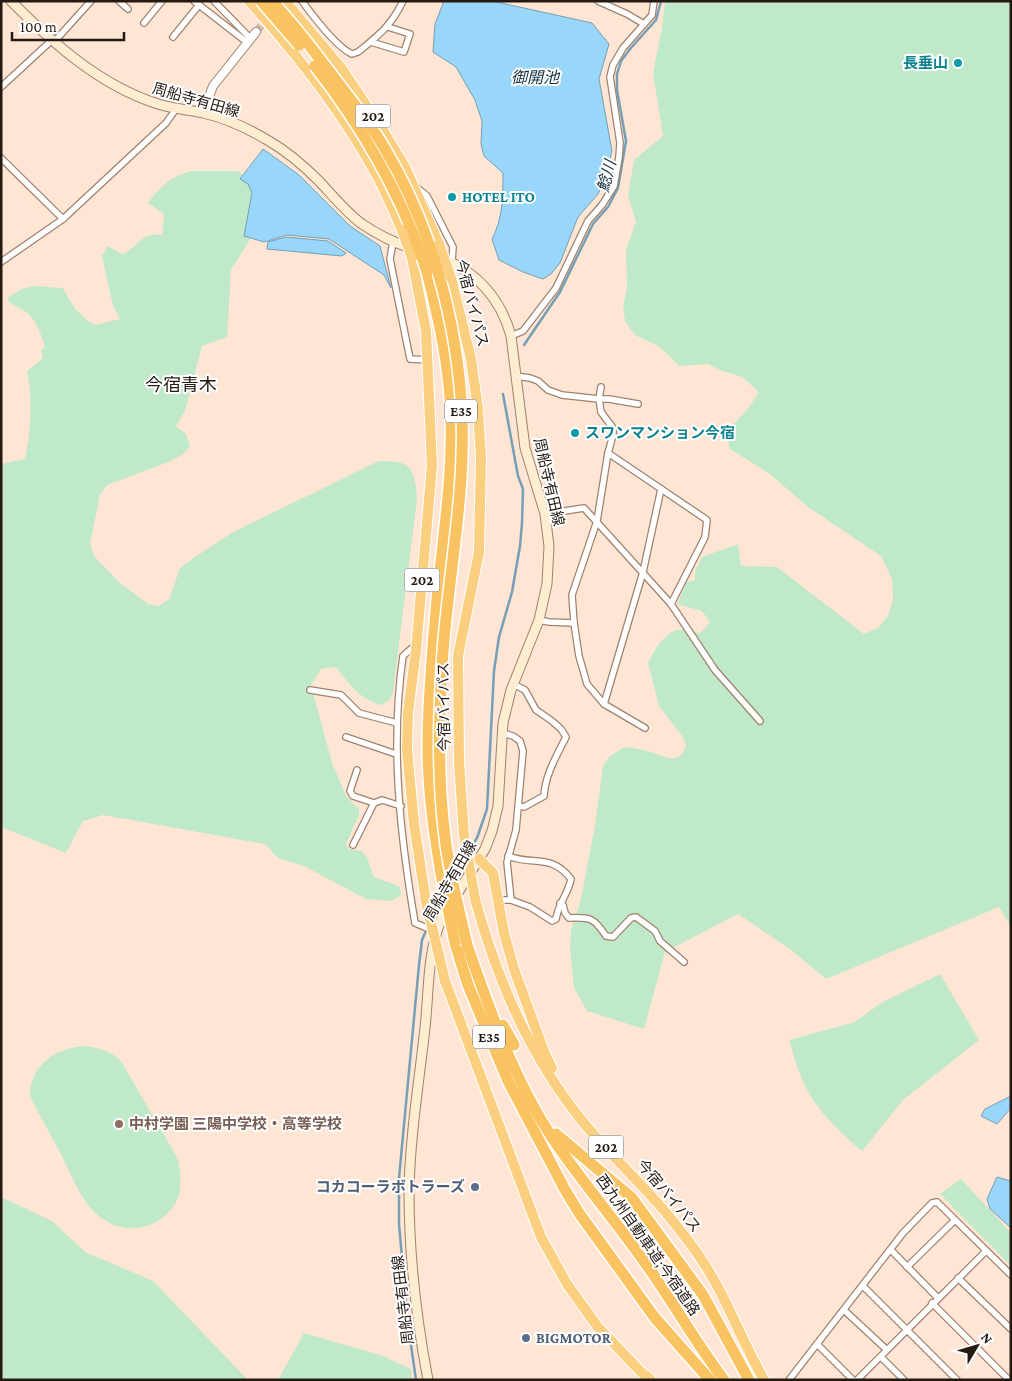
<svg xmlns="http://www.w3.org/2000/svg" width="1012" height="1381" font-family="'Crimson Pro','Noto Sans JP',serif">
  <rect width="100%" height="100%" fill="#ffe5d4"/>
  <!-- green -->
  <g fill="#bfe9c8">
    <path d="M665 1H1011V927L999 907 826 979 790 949 738 914 665 952 644 1029 587 1011 574 988 570 948 571 930 581 899 595 825 603 766 609 757 624 747C632 748 640 749 648 751 662 755 680 768 686 745L682 736 659 706 648 663C655 650 662 635 677 630 684 628 694 632 701 633L710 622 702 611 677 604 687 582 695 580V571L702 557 738 544 741 566 777 567 864 634 878 628 888 616 893 600 892 579 881 556 808 507 770 474 730 449 725 430C740 420 750 407 759 392L742 377 720 370 708 364 679 366 660 347 635 335 625 321 623 308 627 288 626 250 636 222 628 195 634 160 663 136 653 73 662 28Z"/>
    <path d="M191 171H239L250 181 254 215 249 241 231 270 227 337 202 346 185 411 176 426 186 434 190 446 183 454 171 461 107 485 100 495 90 544 94 556 119 582 148 604 159 606 169 599 180 568 195 557 233 532 379 461C411 460 415 468 417 499L393 693 389 700 382 705C360 700 349 684 336 667L321 669 311 685 332 763 346 796 359 809V815L346 844 349 849 362 851 367 858 374 877 399 886 402 894 397 898 389 901 366 899 306 867 278 858 265 844 103 815 83 821 66 853 1 827V464L25 459C31 433 33 396 27 371L43 358 41 351 45 347C42 337 36 319 26 312 18 306 14 308 7 299 28 281 38 287 63 288 72 305 78 315 95 325L120 319 113 306 102 256 108 246 122 254C133 251 138 239 150 235 153 234 159 235 162 235L164 214 148 203C159 187 172 176 191 171Z"/>
    <path d="M940 974 979 1040 903 1100 862 1151C837 1130 814 1108 801 1077 796 1065 793 1052 789 1040L855 1022 881 1003Z"/>
    <path d="M84 1046C100 1048 109 1050 121 1061L178 1159C182 1184 184 1201 162 1218 137 1237 103 1228 86 1202 77 1189 70 1173 63 1158 52 1138 41 1117 30 1097 29 1066 55 1048 84 1046Z"/>
    <polygon points="961,1179 1011,1233 1011,1266 940,1194"/>
    <polygon points="1,1197 52,1221 85,1252 153,1281 248,1380 1,1380"/>
    <polygon points="304,1333 383,1356 411,1369 412,1380 278,1380"/>
  </g>
  <!-- water -->
  <g fill="#98d7fa" stroke="#769eb4">
    <path d="M444 1H492L592 23 609 44 599 79 612 151 604 182 598 194 578 217 560 263 551 274 543 279 523 272 499 260 492 239C503 218 503 197 503 173L484 156 481 144 482 121 475 100 456 67 433 52 435 24Z"/>
    <polygon points="263,149 299,175 350,226 380,246 391,288 384,275 329,239 287,235 264,242 244,236 252,193 248,184 240,179"/>
    <polygon points="286,237 328,241 346,253 342,256 267,249 268,242"/>
    <polygon points="1011,1096 1011,1108 997,1124 981,1116 985,1109"/>
    <polygon points="997,1177 1011,1181 1011,1228 990,1209 987,1199"/>
  </g>
  <g fill="none" stroke-linecap="round" stroke-linejoin="round">
    <!-- stream -->
    <g stroke="#769eb4" stroke-width="2.5">
      <polyline points="524,345 560,292 593,224 608,207 618,188 626,141 617,90 617,74 621,61 630,49 656,20 661,1"/>
      <polyline points="470,849 477,838 487,809 494,671 499,637 512,592 520,546 522,523 523,489 518,476 503,394"/>
      <polyline points="456,873 465,858"/>
      <polyline points="433,914 441,896"/>
      <polyline points="416,1380 408,1324 399,1224 399,1178 419,965 422,940 425,933"/>
    </g>
    <!-- tertiary-tunnel -->
    <polyline stroke="#d3bcad" stroke-width="8" stroke-dasharray="8 4" stroke-linecap="butt" points="256,32 269,17"/>
    <defs>
      <g id="minor">
        <polyline points="119,1 128,9"/>
        <polyline points="194,1 248,43"/>
        <polyline points="214,1 251,39"/>
        <path d="M302 1C313 16 336 47 352 54L358 52C379 35 391 26 403 1"/>
        <polyline points="598,1 627,14 644,24"/>
        <polyline points="144,23 162,1"/>
        <polyline points="173,37 199,5"/>
        <polyline points="54,42 91,1"/>
        <polyline points="371,42 404,52 410,34 388,27"/>
        <polyline points="1,87 52,40"/>
        <polyline points="1,158 63,219"/>
        <polyline points="416,187 427,196 453,247 452,262"/>
        <polyline points="393,242 390,259 410,359 429,360"/>
        <polyline points="1,262 63,219 166,123 176,109"/>
        <polyline points="511,336 523,331 556,288 588,221 602,205 614,186 619,157 620,143 610,77 613,65 623,48 652,15 654,1"/>
        <polyline points="516,376 530,378 538,381 548,390 562,395 599,399 601,412 613,428 613,435 608,453 597,521 572,595 574,623 579,656 587,684 604,704 645,728"/>
        <polyline points="601,387 599,399 609,399 638,404"/>
        <polyline points="608,453 707,520 705,537 671,604"/>
        <polyline points="545,514 584,508 671,604 715,670 760,721"/>
        <polyline points="539,620 549,622 574,623"/>
        <path d="M416 650 412 648 403 656C390 745 400 835 415 923L434 931"/>
        <path d="M513 684 525 690 536 710 552 721 561 729 566 737C557 755 545 775 544 796L524 807 519 806"/>
        <polyline points="310,690 341,695 359,713 397,723"/>
        <polyline points="604,704 643,572 661,489"/>
        <polyline points="346,737 396,754"/>
        <polyline points="357,770 350,791 353,796 374,803"/>
        <polyline points="353,845 374,803 382,800 401,806"/>
        <path d="M508 856C533 866 551 853 571 879 568 895 559 901 556 919L552 921 530 907 511 900"/>
        <polyline points="498,900 511,900 507,862 516,830 523,751 520,741 513,736 502,733"/>
        <path d="M560 903 563 905 565 913 569 918C591 917 594 918 606 936L613 937 631 918 636 917 655 931 660 941 684 962"/>
        <polyline points="891,1250 938,1298"/>
        <polyline points="907,1267 955,1220"/>
        <polyline points="958,1278 1011,1329"/>
        <polyline points="863,1286 957,1380"/>
        <polyline points="932,1303 1009,1380"/>
        <polyline points="844,1310 887,1350"/>
        <polyline points="817,1344 853,1380"/>
        <polyline points="881,1357 904,1380"/>
        <polyline points="789,1380 903,1233 932,1203 937,1202 1011,1275"/>
        <polyline points="857,1380 986,1251"/>
      </g>
      <polyline id="tertiary" points="203,113 213,86 256,32"/>
      <g id="secondary">
        <path d="M11 1C53 43 98 84 155 103 171 109 187 109 203 113 226 118 249 129 269 141 288 152 304 166 319 181 333 196 346 212 362 224 378 235 395 243 413 249"/>
        <path d="M428 1380C416 1317 409 1255 409 1191 410 1137 419 1082 425 1028 429 992 427 954 441 920L485 849 492 831 498 806 503 723 511 690 539 620 547 584 549 546 545 514 525 448 511 336C501 299 476 270 440 258"/>
      </g>
      <g id="trunk">
        <path d="M249 1C297 54 342 112 376 174 386 192 394 212 402 230"/>
        <polyline points="285,1 342,69 384,132 405,167 439,244"/>
        <polyline points="412,258 426,331 432,465 416,650 408,712 407,749 414,824 426,902"/>
        <polyline points="451,278 471,359 478,409 481,458 479,552 458,656 459,762 464,835"/>
        <polyline points="479,859 493,873 504,933 514,969 545,1054 552,1068"/>
        <path d="M475 899C497 980 530 1057 583 1122 613 1159 650 1190 679 1229 696 1250 712 1274 724 1299 737 1326 749 1353 764 1380"/>
        <polyline points="445,981 541,1237 567,1284 597,1326 641,1372 651,1380"/>
      </g>
      <g id="motorway">
        <path d="M427 272C439 320 450 368 451 417 453 478 443 538 437 599 433 647 428 697 428 746 428 793 435 839 443 885"/>
        <polyline points="455,943 468,985 508,1081 564,1188 579,1213 655,1318 710,1380"/>
        <path d="M467 945C490 1011 514 1080 553 1139 582 1182 616 1221 646 1264 673 1302 696 1343 724 1380"/>
        <polyline points="503,1025 514,1045"/>
        <polyline points="556,1134 632,1198 703,1295 749,1380"/>
      </g>
    </defs>
    <!-- minor casing -->
    <use href="#minor" stroke="#9f826e" stroke-width="8"/>
    <!-- tertiary casing -->
    <use href="#tertiary" stroke="#9f826e" stroke-width="10"/>
    <!-- secondary casing -->
    <use href="#secondary" stroke="#9f826e" stroke-width="11"/>
    <!-- trunk casing -->
    <use href="#trunk" stroke="#fff" stroke-width="12"/>
    <!-- motorway casing -->
    <use href="#motorway" stroke="#fff" stroke-width="14"/>
    <!-- minor -->
    <use href="#minor" stroke="#fff" stroke-width="5.5"/>
    <!-- tertiary -->
    <use href="#tertiary" stroke="#fff" stroke-width="8"/>
    <!-- secondary -->
    <use href="#secondary" stroke="#feedd0" stroke-width="9"/>
    <!-- trunk -->
    <use href="#trunk" stroke="#fbcf80" stroke-width="10"/>
    <!-- motorway -->
    <use href="#motorway" stroke="#fac361" stroke-width="11"/>
    <defs>
      <g id="trunk-bridge">
        <polyline points="402,230 412,258"/>
        <polyline points="439,244 451,278"/>
        <polyline points="464,835 475,899"/>
        <polyline points="426,902 445,981"/>
      </g>
      <g id="motorway-bridge">
        <polyline points="261,1 299,45"/>
        <path d="M272 1C292 23 311 47 329 71 347 95 367 119 382 144 431 225 458 322 462 416 465 495 449 573 443 651 439 713 437 775 445 837 449 873 459 909 467 945"/>
        <path d="M315 66C363 128 403 197 427 272"/>
        <polyline points="443,885 455,943"/>
      </g>
    </defs>
    <!-- trunk-bridge casing -->
    <use href="#trunk-bridge" stroke="#fff" stroke-width="12" stroke-linecap="butt"/>
    <!-- motorway-bridge casing -->
    <use href="#motorway-bridge" stroke="#fff" stroke-width="14" stroke-linecap="butt"/>
    <!-- trunk-bridge -->
    <use href="#trunk-bridge" stroke="#fbcf80" stroke-width="10"/>
    <!-- motorway-bridge -->
    <use href="#motorway-bridge" stroke="#fac361" stroke-width="11"/>
  </g>
  <!-- markers -->
  <g fill="#0f9aa8" stroke="#fff" stroke-width="2">
    <circle cx="958" cy="63" r="5"/>
    <circle cx="452" cy="197" r="5"/>
    <circle cx="575" cy="433" r="5"/>
  </g>
  <circle fill="#8d6e63" stroke="#fff" stroke-width="2" cx="119" cy="1124" r="5"/>
  <g fill="#5c6f8a" stroke="#fff" stroke-width="2">
    <circle cx="475" cy="1187" r="5"/>
    <circle cx="526" cy="1338" r="5"/>
  </g>
  <g text-anchor="middle" stroke-width="4" stroke-linejoin="round" paint-order="stroke">
    <!-- shield labels -->
    <g fill="#fff" stroke="#665f59" stroke-width="1">
      <rect x="355.5" y="104.5" width="35" height="23" rx="4"/>
      <rect x="445" y="399.5" width="32" height="23" rx="4"/>
      <rect x="404.5" y="568.5" width="35" height="23" rx="4"/>
      <rect x="473" y="1025.5" width="32" height="23" rx="4"/>
      <rect x="588.5" y="1135.5" width="35" height="23" rx="4"/>
    </g>
    <g font-size="14" font-weight="bold" fill="#251a12">
      <text x="373" y="121">202</text>
      <text x="461" y="416">E35</text>
      <text x="422" y="585">202</text>
      <text x="489" y="1042">E35</text>
      <text x="606" y="1152">202</text>
    </g>
    <!-- culture labels -->
    <g font-size="15" font-weight="bold" fill="#0d838f" stroke="#fff" text-anchor="start">
      <text x="948" y="68" text-anchor="end">長垂山</text>
      <text x="462" y="202">HOTEL ITO</text>
      <text x="585" y="438">スワンマンション今宿</text>
    </g>
    <!-- street labels -->
    <g font-size="15" fill="#251a12" stroke="#fff">
      <text transform="translate(196 100) rotate(16)" y="5">周船寺有田線</text>
      <text transform="translate(472 303) rotate(75)" y="5">今宿バイパス</text>
      <text transform="translate(549 482) rotate(77)" y="5">周船寺有田線</text>
      <text transform="translate(444 707) rotate(-91)" y="5">今宿バイパス</text>
      <text transform="translate(450 881) rotate(-60)" y="5">周船寺有田線</text>
      <text transform="translate(669 1196) rotate(50)" y="5">今宿バイパス</text>
      <text transform="translate(648 1245) rotate(55)" y="5">西九州自動車道;今宿道路</text>
      <text transform="translate(403 1300) rotate(-97)" y="5">周船寺有田線</text>
    </g>
    <!-- education labels -->
    <g font-size="15" font-weight="bold" fill="#785e54" stroke="#fff" text-anchor="start">
      <text x="129" y="1129">中村学園 三陽中学校・高等学校</text>
    </g>
    <!-- service labels -->
    <g font-size="15" font-weight="bold" fill="#4e5e75" stroke="#fff" text-anchor="end">
      <text x="465" y="1192">コカコーラボトラーズ</text>
      <text x="536" y="1343" text-anchor="start">BIGMOTOR</text>
    </g>
    <!-- water labels -->
    <g font-size="16" font-style="italic" fill="#153241" stroke="#fff">
      <text x="535" y="83">御開池</text>
      <text transform="translate(606 176) rotate(-75)" y="6">鯰川</text>
    </g>
    <!-- quarter labels -->
    <g font-size="18" fill="#251a12" stroke="#fff">
      <text x="181" y="391">今宿青木</text>
    </g>
  </g>
  <!-- border -->
  <rect width="1012" height="1381" fill="none" stroke="#251a12" stroke-width="5"/>
  <!-- north arrow -->
  <g transform="translate(977 1346) rotate(52)" stroke="#ffffff" stroke-width="4" paint-order="stroke">
  <path d="M0-4L9 19L0 12L-9 19Z" fill="#251a12"/>
  <text y="-8" font-size="14" font-weight="bold" text-anchor="middle" fill="#251a12">N</text>
  </g>
  <!-- scale -->
  <path d="M12 32v8h112v-8" fill="none" stroke="#251a12" stroke-width="2.5"/>
  <text x="20" y="32" font-size="15" fill="#251a12" stroke="#ffffff" stroke-width="4" paint-order="stroke">100 m</text>
</svg>
